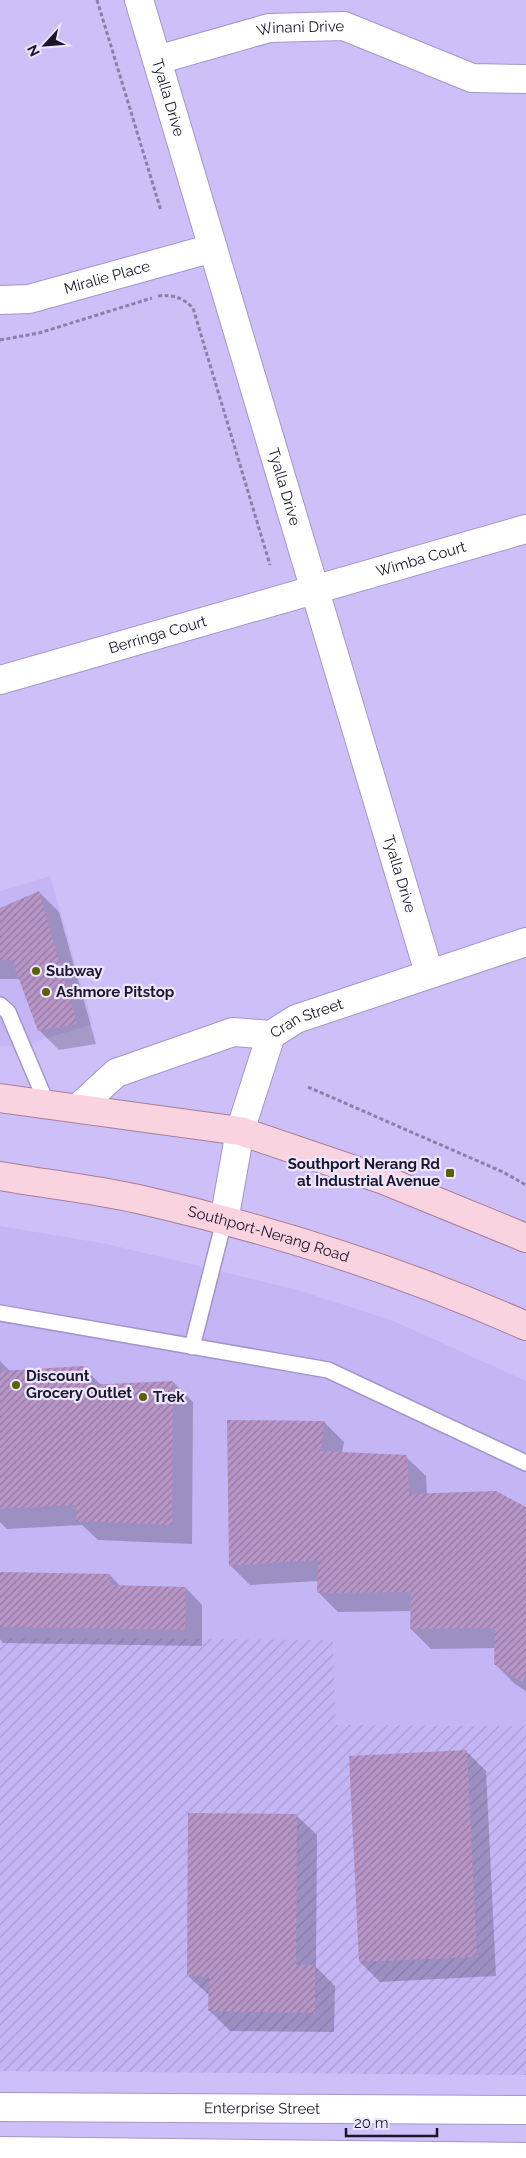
<svg xmlns="http://www.w3.org/2000/svg" width="526" height="2158" font-family="Raleway,sans-serif">
  <defs>
    <pattern id="industrial-furrows" width="10" height="10" patternUnits="userSpaceOnUse" patternTransform="scale(1.25)"><rect width="10" height="10" fill="#c4b5f4"/><path d="M-1 1l2-2M0 10L10 0M9 11l2-2" fill="none" stroke="#a89bd1"/></pattern>
    <pattern id="building-hatch" width="6" height="6" patternUnits="userSpaceOnUse" patternTransform="scale(1.25)"><rect width="6" height="6" fill="#b795c6"/><path d="M-1 1l2-2M0 6l6-6M5 7l2-2" fill="none" stroke="#9479a1"/></pattern>
  </defs>
  <rect width="100%" height="100%" fill="#cdc0f9"/>
  <!-- built -->
  <g fill="#c4b5f4">
    <polygon points="50,876 93,1024 19,1047 0,1046 0,891"/>
    <polygon points="0,1226 107,1244 294,1289 391,1320 526,1381 526,1726 336,1725 333,1641 0,1640"/>
  </g>
  <!-- industrial -->
  <polygon fill="url(#industrial-furrows)" points="0,1638 333,1640 336,1725 526,1726 526,2075 0,2071"/>
  <!-- shadow -->
  <g fill="#0003">
    <polygon points="39,892 59,912 96,1044 59,1050 39,1030 20,979 0,979 0,910"/>
    <polygon points="0,1361 10,1371 84,1368 101,1385 173,1382 193,1402 192,1544 98,1540 82,1525 7,1529 0,1522"/>
    <polygon points="324,1422 344,1442 342,1453 406,1457 426,1476 427,1495 526,1508 526,1691 515,1684 495,1664 496,1648 431,1649 411,1629 412,1611 338,1612 318,1592 318,1581 250,1585 231,1566"/>
    <polygon points="0,1574 110,1575 121,1587 186,1588 202,1605 202,1646 3,1643 0,1639"/>
    <polygon points="466,1751 486,1771 496,1976 380,1982 360,1962"/>
    <polygon points="297,1816 317,1835 316,1967 335,1986 334,2032 230,2031 210,2011 210,1996 188,1976"/>
  </g>
  <!-- building -->
  <g fill="url(#building-hatch)">
    <polygon points="39,891 77,1024 38,1031 12,960 0,960 0,908"/>
    <polygon points="84,1366 86,1385 173,1381 172,1525 76,1521 76,1505 0,1509 0,1371"/>
    <polygon points="227,1420 325,1421 320,1451 407,1455 409,1494 496,1491 526,1507 526,1674 522,1682 494,1664 495,1628 410,1629 411,1592 317,1593 318,1560 229,1566"/>
    <polygon points="0,1572 110,1574 110,1585 186,1587 185,1630 0,1627"/>
    <polygon points="467,1750 477,1957 359,1962 349,1756"/>
    <polygon points="188,1813 297,1814 296,1965 315,1965 315,2013 208,2011 209,1977 187,1976"/>
  </g>
  <g fill="none" stroke-linecap="round" stroke-linejoin="round">
    <defs>
      <g id="service">
        <polyline points="0,1005 8,1012 47,1104"/>
        <polyline points="0,1313 328,1370 526,1463"/>
        <polyline points="192,1347 224,1221"/>
      </g>
      <g id="minor">
        <path id="s1" d="M139 0 429 973"/>
        <path id="s2" d="M157 60 269 28 344 26 472 78 526 79"/>
        <path id="s3" d="M0 300 29 299 213 248"/>
        <path id="s4" d="M0 680 526 529"/>
        <polyline points="78,1108 116,1073 233,1032 271,1035"/>
        <path id="s5" d="M224 1221 240 1131 271 1035 296 1019 526 942"/>
        <path id="s6" d="M0 2107 526 2110"/>
        <polyline points="0,2151 526,2157"/>
      </g>
      <g id="primary">
        <polyline points="0,1098 240,1131 384,1180 526,1238"/>
        <path id="s7" d="M0 1176C46 1184 93 1189 138 1199 270 1229 402 1271 526 1326"/>
      </g>
    </defs>
    <!-- service casing -->
    <use href="#service" stroke="#a396cc" stroke-width="18"/>
    <!-- minor casing -->
    <use href="#minor" stroke="#a396cc" stroke-width="30"/>
    <!-- primary casing -->
    <use href="#primary" stroke="#a97d94" stroke-width="30"/>
    <!-- path -->
    <g stroke="#8a80ab" stroke-width="3" stroke-dasharray="4 2.5" stroke-linecap="butt">
      <polyline points="97,0 161,211"/>
      <path d="M158 296C173 294 183 298 193 308L270 565"/>
      <polyline points="0,340 39,333 152,298"/>
      <polyline points="308,1087 503,1172 526,1185"/>
    </g>
    <!-- service -->
    <use href="#service" stroke="#fff" stroke-width="15"/>
    <!-- minor -->
    <use href="#minor" stroke="#fff" stroke-width="28"/>
    <!-- primary -->
    <use href="#primary" stroke="#fad3e1" stroke-width="28"/>
  </g>
  <!-- markers -->
  <g fill="#596100" stroke="#ece7fe" stroke-width="2">
    <circle cx="36" cy="971" r="5"/>
    <circle cx="46" cy="992" r="5"/>
    <rect x="445" y="1168" width="10" height="10" rx="2.5"/>
    <circle cx="16" cy="1385" r="5"/>
    <circle cx="143" cy="1397" r="5"/>
  </g>
  <g text-anchor="middle" stroke-width="4.5" stroke-linejoin="round" paint-order="stroke">
    <!-- street labels -->
    <g font-size="15" fill="#1b162a" stroke="#ece7fe">
      <text dy="5" stroke="none"><textPath href="#s2" startOffset="148">Winani Drive</textPath></text>
      <text dy="5" stroke="none"><textPath href="#s1" startOffset="102">Tyalla Drive</textPath></text>
      <text dy="5" stroke="none"><textPath href="#s3" startOffset="110">Miralie Place</textPath></text>
      <text dy="5" stroke="none"><textPath href="#s1" startOffset="508">Tyalla Drive</textPath></text>
      <text dy="5" stroke="none"><textPath href="#s4" startOffset="438">Wimba Court</textPath></text>
      <text dy="5" stroke="none"><textPath href="#s4" startOffset="164">Berringa Court</textPath></text>
      <text dy="5" stroke="none"><textPath href="#s1" startOffset="912">Tyalla Drive</textPath></text>
      <text dy="5" stroke="none"><textPath href="#s5" startOffset="232">Cran Street</textPath></text>
      <text dy="5" stroke="none"><textPath href="#s7" startOffset="275">Southport-Nerang Road</textPath></text>
      <text dy="5" stroke="none"><textPath href="#s6" startOffset="262">Enterprise Street</textPath></text>
    </g>
    <!-- poi labels -->
    <g font-size="15" font-weight="bold" fill="#1b162a" stroke="#ece7fe" text-anchor="start">
      <text x="46" y="976">Subway</text>
      <text x="56" y="997">Ashmore Pitstop</text>
      <text x="440" y="1169" text-anchor="end">Southport Nerang Rd<tspan x="440" dy="17">at Industrial Avenue</tspan></text>
      <text x="26" y="1381">Discount<tspan x="26" dy="17">Grocery Outlet</tspan></text>
      <text x="153" y="1402">Trek</text>
    </g>
  </g>
  <!-- north arrow -->
  <g transform="translate(45 45) rotate(244)" stroke="#ece7fe" stroke-width="4" paint-order="stroke">
  <path d="M0-4L9 19L0 12L-9 19Z" fill="#1b162a"/>
  <text y="-8" font-size="14" font-weight="bold" text-anchor="middle" fill="#1b162a">N</text>
  </g>
  <!-- scale -->
  <path d="M346 2128v8h91v-8" fill="none" stroke="#1b162a" stroke-width="2.5"/>
  <text x="354" y="2128" font-size="15" fill="#1b162a" stroke="#ece7fe" stroke-width="4" paint-order="stroke">20 m</text>
</svg>
